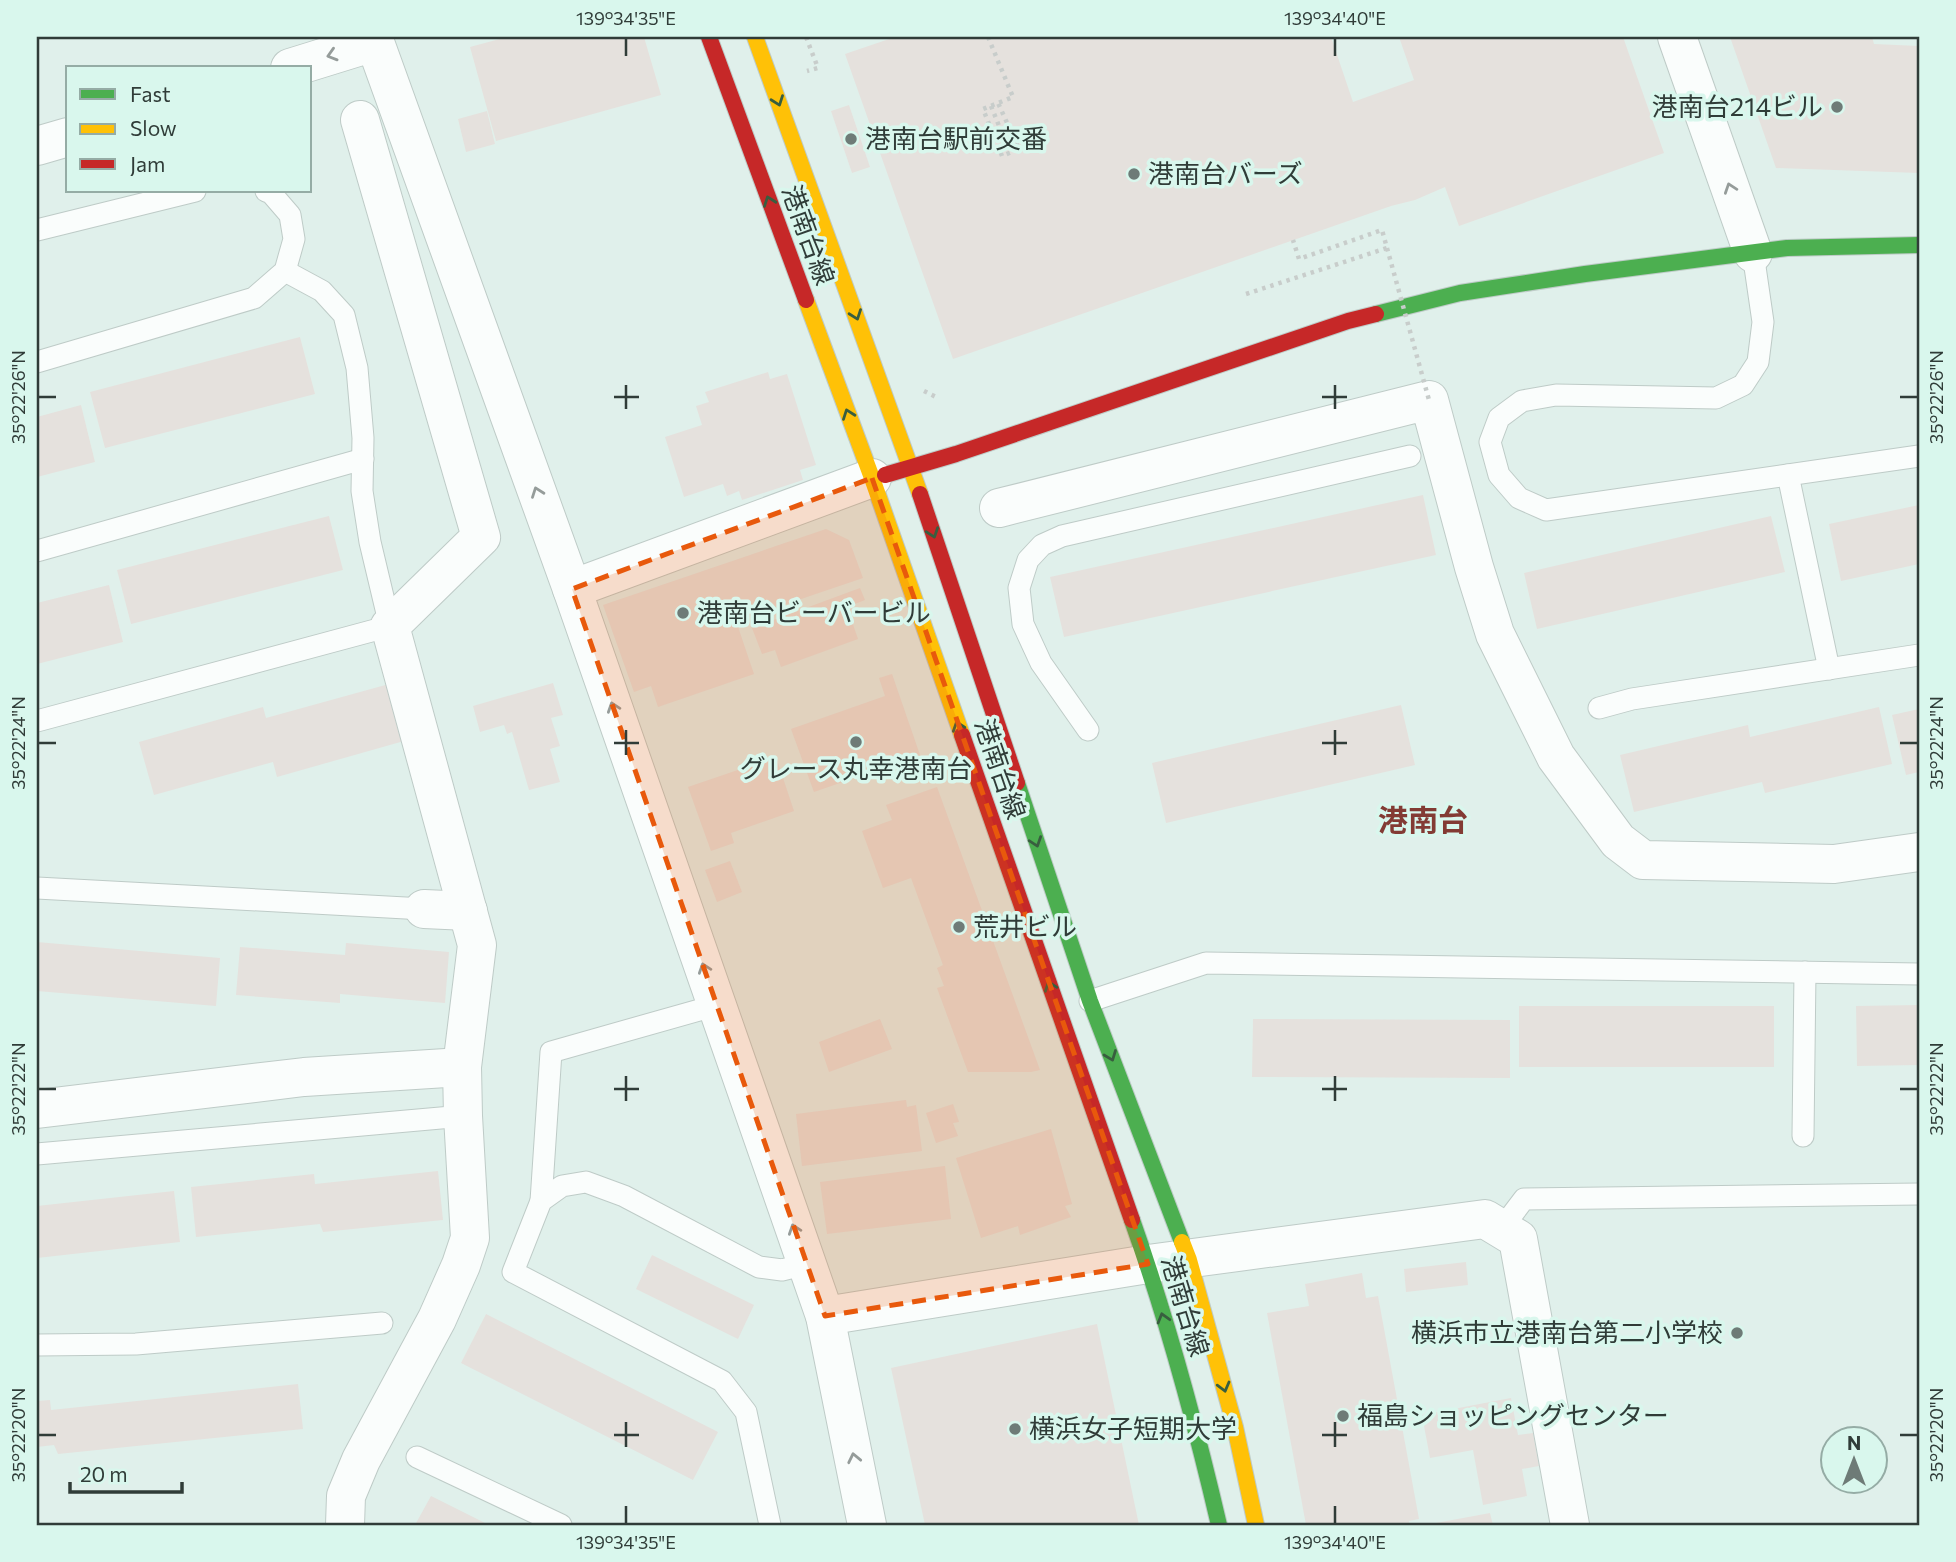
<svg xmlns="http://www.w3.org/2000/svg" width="1956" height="1562" font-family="Commissioner,'Noto Sans JP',sans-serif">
  <rect width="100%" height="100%" fill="#e0f0eb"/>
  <!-- building -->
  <g fill="#e5e1dd">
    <polygon points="507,37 644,37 661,95 496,141 470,47"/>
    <polygon points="895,37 1331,37 1353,102 1414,80 1399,37 1623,37 1664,153 1459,226 1445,187 1415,200 1391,206 953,359 845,54"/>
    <polygon points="1730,37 1872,37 1874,44 1919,46 1919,173 1776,168"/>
    <polygon points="849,105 870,167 852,173 831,111"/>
    <polygon points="487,111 495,144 466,152 458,119"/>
    <polygon points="300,337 315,394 105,448 90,392"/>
    <polygon points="768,372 770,379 787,374 816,465 800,470 803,480 742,500 739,491 727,496 723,484 684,497 665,437 702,425 696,406 709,402 705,392"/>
    <polygon points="81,405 95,462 37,477 37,417"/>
    <polygon points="1423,495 1436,555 1064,637 1050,577"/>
    <polygon points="1919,505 1919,564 1841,581 1829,524"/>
    <polygon points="329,516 343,570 131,624 117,570"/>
    <polygon points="1771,516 1785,572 1537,629 1524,573"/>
    <polygon points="826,529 849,540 863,578 736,621 754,674 658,707 651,686 634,692 603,605"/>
    <polygon points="109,585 123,642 37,664 37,603"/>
    <polygon points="860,588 865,600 847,607 858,639 781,667 775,650 762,654 752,628"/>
    <polygon points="892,674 920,755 814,792 791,729 885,696 879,678"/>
    <polygon points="553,683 563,715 551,718 560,746 550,749 560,782 529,790 512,732 507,734 504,725 480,732 473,706"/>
    <polygon points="389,684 404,741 277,777 273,762 154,795 139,742 263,707 266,718"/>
    <polygon points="1401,705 1415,765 1166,823 1152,763"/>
    <polygon points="1879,707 1892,764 1765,793 1762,782 1634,812 1620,755 1748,725 1750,737"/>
    <polygon points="1919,709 1919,772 1906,775 1892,715"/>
    <polygon points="776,757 794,811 731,833 734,843 711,851 688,787"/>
    <polygon points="937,787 1040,1070 1031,1072 968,1072 937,988 944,986 937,968 943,965 911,878 883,888 862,831 892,820 886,805"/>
    <polygon points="730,861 742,892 717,902 705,870"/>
    <polygon points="37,942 220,958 216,1006 37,991"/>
    <polygon points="346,943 449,952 445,1003 340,994 340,1003 236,995 240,947 345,955"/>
    <polygon points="1919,1005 1919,1065 1857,1066 1856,1006"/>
    <rect x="1519" y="1006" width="255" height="61"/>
    <polygon points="880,1019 892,1049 829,1072 819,1042"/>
    <polygon points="1253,1019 1510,1020 1510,1078 1252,1077"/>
    <polygon points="906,1100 907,1107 916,1105 922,1151 802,1166 796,1114"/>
    <polygon points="953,1104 959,1122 953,1123 958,1136 936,1143 926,1113"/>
    <polygon points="1051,1129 1072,1204 1065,1206 1071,1217 1020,1235 1018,1226 981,1238 956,1158"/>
    <polygon points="945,1166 951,1219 827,1234 820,1182"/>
    <polygon points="438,1171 443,1220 323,1232 320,1224 196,1237 191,1187 314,1174 315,1184"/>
    <polygon points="174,1191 180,1242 37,1258 37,1206"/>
    <polygon points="652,1255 754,1305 738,1339 636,1289"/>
    <polygon points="1466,1262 1468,1285 1406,1292 1404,1269"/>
    <polygon points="1362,1273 1366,1298 1378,1296 1419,1519 1409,1521 1410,1525 1306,1525 1267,1313 1309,1306 1305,1284"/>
    <polygon points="486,1314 718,1432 693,1480 461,1363"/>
    <polygon points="1097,1324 1139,1525 925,1525 891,1368"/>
    <polygon points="298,1384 303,1429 58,1454 54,1445 37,1447 37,1401 50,1400 51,1410"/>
    <polygon points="1511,1398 1518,1435 1533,1433 1539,1466 1522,1469 1527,1496 1483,1505 1473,1450 1430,1458 1422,1415"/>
    <polygon points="431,1496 489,1525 415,1525"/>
    <polygon points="1490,1513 1493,1525 1437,1525 1436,1523"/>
  </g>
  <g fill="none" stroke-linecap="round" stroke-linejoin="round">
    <defs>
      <g id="lane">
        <polyline points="37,230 195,191"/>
        <polyline points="1753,253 1763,322 1758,362 1743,385 1716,398 1556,395 1522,401 1499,418 1490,442 1499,475 1519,498 1546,510 1919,456"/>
        <polyline points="37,362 254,298 285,271 294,239 290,215 271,193 266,191"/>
        <polyline points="1788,475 1829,669"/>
        <polyline points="37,551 363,459"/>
        <polyline points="1599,708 1632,699 1919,655"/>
        <polyline points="37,721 390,626 370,542 362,491 363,438 357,368 344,315 322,291 285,271"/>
        <polyline points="1088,730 1041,663 1023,624 1019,588 1028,560 1042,545 1062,536 1410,456"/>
        <polyline points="37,888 424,909"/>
        <polyline points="1090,1001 1206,963 1919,974"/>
        <polyline points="1803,1136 1805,972"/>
        <polyline points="37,1154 463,1116"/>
        <polyline points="541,1201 551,1052 717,1005"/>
        <polyline points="1502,1228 1524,1199 1919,1194"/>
        <polyline points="37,1345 136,1344 382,1323"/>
        <polyline points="417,1457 561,1525"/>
        <polyline points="770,1525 746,1412 722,1381 513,1272 541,1201 562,1186 586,1182 624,1196 759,1267 782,1270 806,1264"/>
      </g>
      <g id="street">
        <polyline points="373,37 572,589 825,1316 867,1525"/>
        <polyline points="1677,37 1753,253"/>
        <polyline points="290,68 374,42"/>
        <polyline points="37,146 68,137"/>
        <polyline points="999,508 1429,400 1474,567 1495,634 1556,757 1618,841 1643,860 1834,864 1919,852"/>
        <polyline points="572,589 872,478"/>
        <polyline points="424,909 468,911"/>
        <polyline points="37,1109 304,1077 462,1067"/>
        <polyline points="825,1316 1148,1264 1485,1219 1518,1239 1570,1525"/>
        <polyline points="345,1525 346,1496 361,1460 437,1319 461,1265 470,1238 463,1116 462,1067 477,945 390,626 481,537 360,120"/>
      </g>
      <g id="fast">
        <polyline points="1376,314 1460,293 1585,274 1787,248 1919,245"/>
        <polyline points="1017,783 1090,1001 1182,1242"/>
        <path d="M1132 1220C1167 1319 1195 1422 1219 1525"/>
      </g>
      <g id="slow">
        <polyline points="755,37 920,494"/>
        <polyline points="806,300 872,478 962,735"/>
        <polyline points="1182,1242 1189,1260 1235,1427 1256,1525"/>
      </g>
      <g id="jam">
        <polyline points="709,37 806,300"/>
        <polyline points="885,475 956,454 1348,321 1376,314"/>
        <polyline points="920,494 1017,783"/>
        <polyline points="962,735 1132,1220"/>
      </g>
    </defs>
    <!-- lane casing -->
    <use href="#lane" stroke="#becbc7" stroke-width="23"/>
    <!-- street casing -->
    <use href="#street" stroke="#becbc7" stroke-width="40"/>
    <!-- fast casing -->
    <use href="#fast" stroke="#becbc7" stroke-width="18"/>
    <!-- slow casing -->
    <use href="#slow" stroke="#becbc7" stroke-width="18"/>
    <!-- jam casing -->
    <use href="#jam" stroke="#becbc7" stroke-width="18"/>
    <!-- path -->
    <g stroke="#c8cdcb" stroke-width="4.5" stroke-dasharray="3.5 5" stroke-linecap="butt">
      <polyline points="806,37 818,68 807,71"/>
      <polyline points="988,37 1013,97 983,109 1002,156 1019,149 998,103"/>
      <polyline points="991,106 1010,153"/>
      <polyline points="1246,294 1387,248 1382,230 1299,259 1293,240"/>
      <polyline points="924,391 936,397"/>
    </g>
    <!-- lane -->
    <use href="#lane" stroke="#fafdfc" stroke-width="21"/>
    <!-- street -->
    <use href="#street" stroke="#fafdfc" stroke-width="38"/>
    <!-- fast -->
    <use href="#fast" stroke="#4caf50" stroke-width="16"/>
    <!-- slow -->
    <use href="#slow" stroke="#ffc107" stroke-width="16"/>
    <!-- jam -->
    <use href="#jam" stroke="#c62828" stroke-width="16"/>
    <!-- path-bridge -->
    <polyline stroke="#c8cdcb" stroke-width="4.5" stroke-dasharray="3.5 5" stroke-linecap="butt" points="1387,248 1429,400"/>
  </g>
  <!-- one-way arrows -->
  <defs><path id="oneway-chevron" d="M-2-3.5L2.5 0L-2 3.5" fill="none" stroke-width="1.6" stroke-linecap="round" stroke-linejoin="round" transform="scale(1.75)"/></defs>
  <g stroke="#959c9a">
    <use href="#oneway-chevron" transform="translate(332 55) rotate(163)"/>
    <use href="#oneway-chevron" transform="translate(1730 188) rotate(-109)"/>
    <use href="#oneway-chevron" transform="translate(537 492) rotate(-110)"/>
    <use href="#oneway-chevron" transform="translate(613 707) rotate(-109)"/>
    <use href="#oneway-chevron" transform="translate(704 968) rotate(-109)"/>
    <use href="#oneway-chevron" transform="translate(794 1229) rotate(-109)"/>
    <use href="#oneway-chevron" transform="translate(854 1458) rotate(-102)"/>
  </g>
  <g stroke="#385e3f">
    <use href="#oneway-chevron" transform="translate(778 101) rotate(70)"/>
    <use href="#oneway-chevron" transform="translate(769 201) rotate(-110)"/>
    <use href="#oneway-chevron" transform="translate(856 315) rotate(70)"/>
    <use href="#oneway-chevron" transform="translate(848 414) rotate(-110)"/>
    <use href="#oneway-chevron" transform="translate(933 533) rotate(71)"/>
    <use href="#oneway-chevron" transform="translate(958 726) rotate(-109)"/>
    <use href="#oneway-chevron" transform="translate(1036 842) rotate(71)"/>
    <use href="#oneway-chevron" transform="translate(1050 986) rotate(-109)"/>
    <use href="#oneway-chevron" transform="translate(1111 1056) rotate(69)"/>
    <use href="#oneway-chevron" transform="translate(1163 1318) rotate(-106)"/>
    <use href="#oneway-chevron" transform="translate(1224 1387) rotate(75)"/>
  </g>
  <!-- marked area -->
  <path fill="#e8590c" fill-opacity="0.2" stroke="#e8590c" stroke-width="5" stroke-dasharray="14 9" stroke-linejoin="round" d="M872 478 1148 1264 825 1316 572 589Z"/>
  <!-- ticks -->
  <path fill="none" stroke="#303c38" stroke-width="2.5" d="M626 38V56M1335 38V56M626 385V409M1335 385V409M38 397H56M614 397H639M1322 397H1347M1900 397H1918M626 730V755M1335 730V755M38 743H56M614 743H639M1322 743H1347M1900 743H1918M626 1076V1101M1335 1076V1101M38 1089H56M614 1089H639M1322 1089H1347M1900 1089H1918M626 1422V1447M1335 1422V1447M38 1435H56M614 1435H639M1322 1435H1347M1900 1435H1918M626 1506V1524M1335 1506V1524"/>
  <!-- markers -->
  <g fill="#6e7b77" stroke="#d9f7ed" stroke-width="2.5">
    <circle cx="1837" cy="107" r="7"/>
    <circle cx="851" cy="139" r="7"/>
    <circle cx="1134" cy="174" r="7"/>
    <circle cx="683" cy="613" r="7"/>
    <circle cx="856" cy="742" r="7"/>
    <circle cx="959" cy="927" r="7"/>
    <circle cx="1737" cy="1333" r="7"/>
    <circle cx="1343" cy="1416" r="7"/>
    <circle cx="1015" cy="1429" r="7"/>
  </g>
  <g text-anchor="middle" stroke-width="7" stroke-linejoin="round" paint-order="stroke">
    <!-- poi labels -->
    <g font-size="26" fill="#303c38" stroke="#d9f7ed" text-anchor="start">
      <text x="1823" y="116" text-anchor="end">港南台214ビル</text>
      <text x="865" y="148">港南台駅前交番</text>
      <text x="1148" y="183">港南台バーズ</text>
      <text x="697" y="622">港南台ビーバービル</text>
      <text x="856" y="778" text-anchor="middle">グレース丸幸港南台</text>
      <text x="973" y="936">荒井ビル</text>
      <text x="1723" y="1342" text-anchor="end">横浜市立港南台第二小学校</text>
      <text x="1357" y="1425">福島ショッピングセンター</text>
      <text x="1029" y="1438">横浜女子短期大学</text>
    </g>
    <!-- street labels -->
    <g font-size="26" fill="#303c38" stroke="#d9f7ed">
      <text transform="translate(808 235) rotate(70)" y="9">港南台線</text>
      <text transform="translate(1000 769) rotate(71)" y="9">港南台線</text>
      <text transform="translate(1185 1306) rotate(73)" y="9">港南台線</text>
    </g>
    <!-- quarter labels -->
    <g font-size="30" font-weight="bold" fill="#833b34" stroke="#d9f7ed">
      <text x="1423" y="831">港南台</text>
    </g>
  </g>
  <!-- border -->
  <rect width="1956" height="1562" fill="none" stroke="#d9f7ed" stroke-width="77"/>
  <!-- legend -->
  <rect x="66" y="66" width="245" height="126" fill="#d9f7ed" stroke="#95aca5" stroke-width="2"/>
  <rect x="80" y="89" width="35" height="10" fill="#4caf50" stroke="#95aca5" stroke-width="2"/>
  <text x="130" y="102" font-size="21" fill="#303c38">Fast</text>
  <rect x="80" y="124" width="35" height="10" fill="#ffc107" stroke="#95aca5" stroke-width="2"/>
  <text x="130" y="136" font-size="21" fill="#303c38">Slow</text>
  <rect x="80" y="159" width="35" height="10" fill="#c62828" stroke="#95aca5" stroke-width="2"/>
  <text x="130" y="172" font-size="21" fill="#303c38">Jam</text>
  <!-- north arrow -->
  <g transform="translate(1854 1460)"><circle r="33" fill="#d9f7ed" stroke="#95aca5" stroke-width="2"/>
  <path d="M0-5L12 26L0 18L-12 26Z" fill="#6e7b77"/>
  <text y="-10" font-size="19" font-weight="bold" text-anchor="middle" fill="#303c38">N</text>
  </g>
  <!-- scale -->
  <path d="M70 1482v10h112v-10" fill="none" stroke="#303c38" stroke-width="3.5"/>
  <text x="80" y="1482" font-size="21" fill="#303c38" stroke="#d9f7ed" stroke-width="5" paint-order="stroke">20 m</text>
  <rect x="38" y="38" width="1880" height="1486" fill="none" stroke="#303c38" stroke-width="2.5"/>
  <g font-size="18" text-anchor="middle" fill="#303c38">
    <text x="626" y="25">139°34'35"E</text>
    <text x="1335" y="25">139°34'40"E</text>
    <text transform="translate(19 397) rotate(-90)" y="6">35°22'26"N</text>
    <text transform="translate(1937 397) rotate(-90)" y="6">35°22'26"N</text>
    <text transform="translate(19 743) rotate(-90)" y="6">35°22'24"N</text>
    <text transform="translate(1937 743) rotate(-90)" y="6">35°22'24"N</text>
    <text transform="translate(19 1089) rotate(-90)" y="6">35°22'22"N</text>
    <text transform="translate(1937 1089) rotate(-90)" y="6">35°22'22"N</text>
    <text transform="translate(19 1435) rotate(-90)" y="6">35°22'20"N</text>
    <text transform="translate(1937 1435) rotate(-90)" y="6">35°22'20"N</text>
    <text x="626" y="1549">139°34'35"E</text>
    <text x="1335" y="1549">139°34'40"E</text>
  </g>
</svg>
